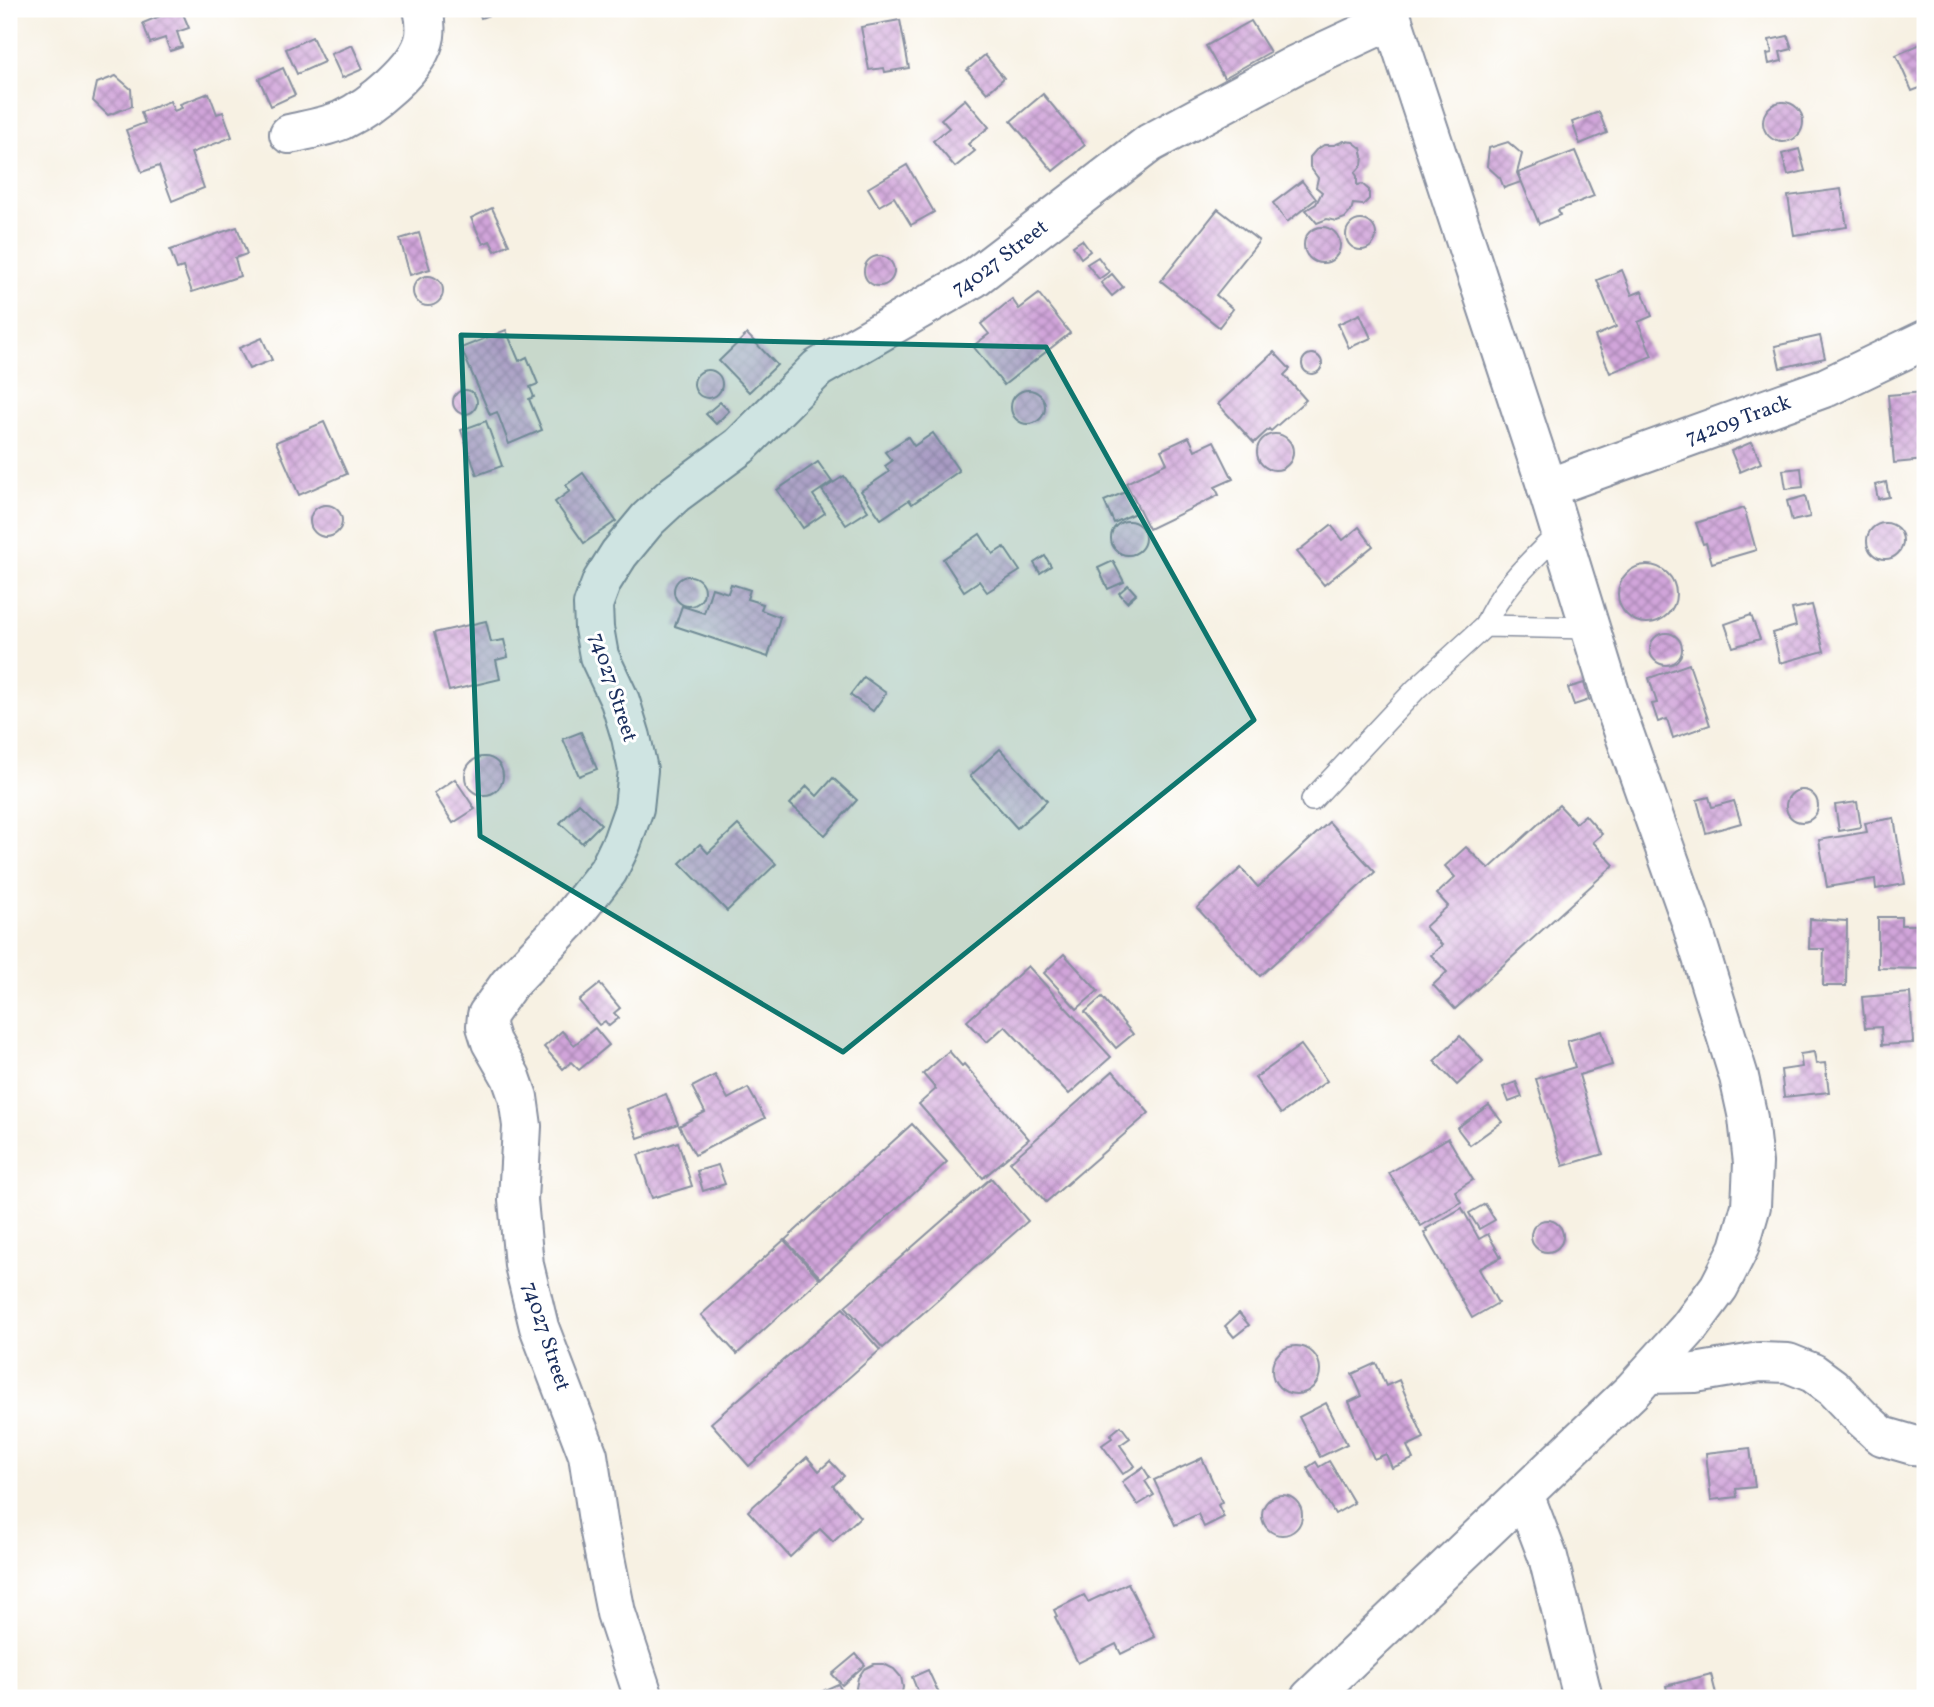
<svg xmlns="http://www.w3.org/2000/svg" width="1934" height="1707" font-family="Vollkorn,serif">
  <defs>
    <pattern id="building-cross-hatch" width="8" height="8" patternUnits="userSpaceOnUse" patternTransform="scale(1.75)"><rect width="8" height="8" fill="#d1a5da"/><path d="M0 0l8 8M0 8l8-8" fill="none" stroke="#a987b4"/></pattern>
  </defs>
  <rect width="100%" height="100%" fill="#fff"/>
  <filter id="ink" filterUnits="userSpaceOnUse"><feTurbulence type="fractalNoise" baseFrequency=".0143" numOctaves="2"/><feDisplacementMap in="SourceGraphic" scale="14" xChannelSelector="R" yChannelSelector="G"/><feConvolveMatrix kernelMatrix="1 2 1 2 8 2 1 2 1" color-interpolation-filters="sRGB"/></filter>
  <filter id="wash" filterUnits="userSpaceOnUse"><feTurbulence type="fractalNoise" baseFrequency=".00686" numOctaves="4" result="noise"/><feDisplacementMap in="SourceGraphic" scale="28" xChannelSelector="R" yChannelSelector="G"/><feGaussianBlur stdDeviation="1.57" result="paint"/><feColorMatrix in="noise" values="0 0 0 0 0 0 0 0 0 0 0 0 0 0 0 0 0 1.4 0 .05"/><feComposite in="paint" operator="in"/></filter>
  <g filter="url(#wash)">
    <rect width="100%" height="100%" fill="#f7f1e3"/>
    <g id="blocks">
      <!-- building -->
      <g fill="url(#building-cross-hatch)">
        <polygon points="177,9 181,9 189,28 177,32 182,47 170,51 165,38 150,43 143,23"/>
        <polygon points="478,9 500,9 500,11 481,18"/>
        <polygon points="900,20 909,68 885,72 884,68 869,70 861,27"/>
        <polygon points="1251,21 1270,52 1224,78 1206,46"/>
        <polygon points="1788,36 1792,49 1780,52 1782,61 1769,64 1767,54 1772,53 1769,40"/>
        <polygon points="312,37 324,62 297,74 286,49"/>
        <polygon points="1925,42 1925,86 1912,91 1896,55"/>
        <polygon points="352,45 363,69 342,78 331,54"/>
        <polygon points="985,55 1004,78 987,93 967,70"/>
        <polygon points="283,68 295,95 271,106 259,79"/>
        <polygon points="116,76 131,89 132,106 108,115 93,101 97,83"/>
        <polygon points="209,93 217,114 223,112 232,137 191,153 204,188 172,201 159,166 142,172 126,130 145,123 141,112 170,101 174,111 182,108 180,104"/>
        <polygon points="1043,94 1085,145 1053,171 1011,121"/>
        <polygon points="965,99 989,127 968,144 975,151 955,167 933,141 949,128 941,119"/>
        <circle cx="1783" cy="122" r="20"/>
        <polygon points="1599,112 1607,133 1580,144 1572,122"/>
        <polygon points="1344,141 1353,142 1361,148 1363,156 1362,165 1355,173 1357,176 1357,185 1362,184 1369,190 1369,199 1363,205 1353,204 1351,211 1345,218 1337,221 1327,219 1317,223 1306,210 1316,204 1322,192 1316,187 1318,178 1310,167 1310,157 1316,150 1324,145 1334,145"/>
        <polygon points="1508,142 1522,154 1517,173 1521,182 1504,188 1500,178 1487,166 1489,148"/>
        <polygon points="1799,149 1805,171 1788,175 1782,154"/>
        <polygon points="1575,151 1594,196 1558,210 1560,215 1539,224 1518,173"/>
        <polygon points="907,165 934,212 911,225 894,197 879,206 868,188"/>
        <polygon points="1302,181 1316,199 1287,222 1273,203"/>
        <polygon points="1841,189 1847,227 1794,235 1788,196"/>
        <polygon points="492,208 509,244 495,251 490,241 483,244 471,218"/>
        <polygon points="1218,209 1259,241 1216,295 1233,309 1219,327 1161,281"/>
        <circle cx="1361" cy="235" r="15"/>
        <polygon points="237,227 247,254 235,258 240,276 192,292 183,267 177,269 170,250"/>
        <circle cx="1322" cy="245" r="18"/>
        <polygon points="419,233 430,269 410,275 400,239"/>
        <polygon points="1082,240 1090,251 1081,258 1073,246"/>
        <circle cx="879" cy="271" r="15"/>
        <polygon points="1098,257 1109,272 1099,279 1087,264"/>
        <polygon points="1622,270 1632,295 1642,291 1652,316 1638,322 1652,356 1610,373 1595,336 1616,327 1597,280"/>
        <polygon points="1112,274 1123,287 1112,296 1101,283"/>
        <circle cx="428" cy="291" r="15"/>
        <polygon points="1039,294 1070,333 1004,385 973,346 989,334 981,324 1012,299 1019,309"/>
        <polygon points="1360,314 1371,338 1349,348 1338,324"/>
        <polygon points="506,330 519,361 527,357 538,384 530,387 534,397 529,399 542,430 509,444 497,412 490,415 461,348"/>
        <polygon points="747,334 777,365 749,392 719,361"/>
        <polygon points="1820,336 1825,358 1780,368 1775,346"/>
        <polygon points="262,338 272,360 249,369 239,348"/>
        <polygon points="1274,352 1290,369 1284,375 1306,400 1271,431 1269,429 1254,443 1218,404"/>
        <circle cx="1312" cy="364" r="10"/>
        <circle cx="708" cy="384" r="14"/>
        <circle cx="1028" cy="407" r="17"/>
        <circle cx="465" cy="402" r="12"/>
        <polygon points="1925,392 1925,460 1894,463 1888,395"/>
        <polygon points="720,402 729,411 716,424 706,414"/>
        <polygon points="486,421 502,466 477,475 461,430"/>
        <polygon points="324,422 347,474 299,495 276,442"/>
        <polygon points="933,433 959,471 912,504 909,500 881,519 861,491 889,472 885,466 892,461 885,452 908,437 914,446"/>
        <circle cx="1275" cy="452" r="18"/>
        <polygon points="1189,437 1195,450 1214,441 1233,479 1215,487 1219,495 1149,529 1126,483 1167,463 1161,450"/>
        <polygon points="1752,442 1761,463 1740,472 1731,451"/>
        <polygon points="818,462 832,482 813,495 825,513 803,528 777,490"/>
        <polygon points="1801,468 1803,487 1786,489 1783,470"/>
        <polygon points="583,473 616,521 584,543 555,502 570,491 566,485"/>
        <polygon points="844,476 868,511 846,525 822,490"/>
        <polygon points="1886,482 1889,497 1878,499 1875,485"/>
        <polygon points="1125,492 1135,513 1114,523 1104,501"/>
        <polygon points="1805,496 1810,517 1792,521 1787,501"/>
        <circle cx="326" cy="521" r="16"/>
        <polygon points="1744,508 1756,550 1712,563 1706,543 1703,544 1696,523"/>
        <circle cx="1128" cy="538" r="17"/>
        <circle cx="1885" cy="541" r="18"/>
        <polygon points="1331,525 1343,540 1359,527 1373,546 1324,585 1297,552"/>
        <polygon points="980,534 993,554 1004,547 1020,571 987,592 979,581 964,591 943,559"/>
        <polygon points="1045,556 1051,566 1040,573 1034,563"/>
        <polygon points="1113,561 1124,582 1108,589 1098,568"/>
        <circle cx="1647" cy="594" r="29"/>
        <circle cx="689" cy="591" r="15"/>
        <polygon points="731,584 750,590 747,599 763,604 761,610 780,617 768,657 675,626 682,606 704,613 712,588 728,593"/>
        <polygon points="1128,585 1136,594 1127,602 1119,593"/>
        <polygon points="1812,605 1824,651 1780,663 1773,633 1796,626 1792,609"/>
        <polygon points="1751,615 1760,639 1733,647 1725,624"/>
        <polygon points="486,621 491,642 504,640 508,657 496,660 500,679 449,691 434,633"/>
        <circle cx="1666" cy="649" r="16"/>
        <polygon points="1689,664 1710,725 1673,738 1667,719 1658,722 1652,704 1657,703 1649,678"/>
        <polygon points="864,677 886,693 873,711 850,695"/>
        <polygon points="1584,683 1589,700 1574,705 1568,688"/>
        <polygon points="581,732 597,769 579,776 563,739"/>
        <polygon points="1000,749 1047,801 1017,828 970,776"/>
        <circle cx="484" cy="776" r="19"/>
        <polygon points="833,778 857,800 825,835 790,804 807,786 817,796"/>
        <polygon points="455,779 475,809 453,823 434,793"/>
        <circle cx="1802" cy="806" r="16"/>
        <polygon points="1709,797 1712,807 1734,801 1741,823 1706,833 1697,800"/>
        <polygon points="1857,802 1861,827 1839,831 1835,805"/>
        <polygon points="579,803 601,824 582,843 560,823"/>
        <polygon points="1559,805 1576,823 1585,815 1602,834 1593,842 1614,865 1455,1009 1433,985 1447,972 1431,955 1442,945 1425,927 1448,906 1437,894 1455,877 1445,866 1466,847 1489,869"/>
        <polygon points="1894,818 1905,884 1876,889 1875,879 1827,887 1819,840 1867,832 1865,823"/>
        <polygon points="1329,822 1375,872 1260,976 1197,908 1241,868 1258,887"/>
        <polygon points="738,825 776,864 727,911 680,863 700,844 708,853"/>
        <polygon points="1878,917 1901,917 1901,925 1925,925 1925,969 1878,968"/>
        <polygon points="1810,919 1847,921 1846,986 1823,986 1824,949 1809,949"/>
        <polygon points="1064,954 1098,991 1077,1009 1044,973"/>
        <polygon points="1028,966 1111,1057 1069,1094 1005,1026 987,1042 967,1021"/>
        <polygon points="600,984 620,1008 614,1013 619,1018 609,1026 605,1021 599,1025 579,1001"/>
        <polygon points="1910,993 1913,1043 1882,1045 1881,1027 1865,1028 1862,997"/>
        <polygon points="1102,997 1133,1034 1116,1048 1085,1012"/>
        <polygon points="595,1028 609,1045 579,1070 571,1062 563,1069 544,1047 562,1031 574,1045"/>
        <polygon points="1602,1031 1612,1065 1579,1075 1603,1154 1563,1166 1536,1079 1575,1067 1567,1041"/>
        <polygon points="1460,1036 1483,1061 1457,1085 1434,1061"/>
        <polygon points="1301,1045 1327,1081 1281,1114 1255,1078"/>
        <polygon points="949,1051 962,1066 964,1064 1029,1139 983,1178 919,1104 936,1089 923,1074"/>
        <polygon points="1814,1052 1816,1064 1825,1063 1829,1092 1784,1097 1781,1070 1802,1067 1800,1054"/>
        <polygon points="1113,1071 1149,1113 1046,1202 1010,1162"/>
        <polygon points="715,1075 728,1099 748,1088 765,1118 695,1155 679,1126 705,1112 692,1087"/>
        <polygon points="1516,1082 1522,1097 1509,1102 1503,1087"/>
        <polygon points="666,1094 678,1124 638,1138 627,1109"/>
        <polygon points="1489,1105 1502,1122 1470,1145 1457,1128"/>
        <polygon points="912,1124 947,1162 821,1278 785,1240"/>
        <polygon points="1448,1138 1473,1180 1455,1191 1461,1202 1421,1226 1389,1173"/>
        <polygon points="678,1142 692,1186 652,1198 638,1155"/>
        <polygon points="718,1165 725,1184 703,1191 697,1171"/>
        <polygon points="991,1178 1028,1221 883,1348 845,1306"/>
        <polygon points="1485,1204 1495,1220 1479,1229 1469,1213"/>
        <polygon points="1462,1208 1479,1239 1488,1234 1501,1257 1479,1269 1498,1303 1472,1318 1424,1233 1427,1231 1426,1229"/>
        <circle cx="1547" cy="1236" r="16"/>
        <polygon points="784,1240 820,1279 737,1354 701,1315"/>
        <polygon points="843,1308 880,1350 749,1466 711,1423"/>
        <polygon points="1239,1313 1249,1325 1234,1337 1225,1326"/>
        <circle cx="1296" cy="1370" r="24"/>
        <polygon points="1376,1363 1386,1386 1399,1380 1424,1438 1407,1446 1413,1459 1392,1468 1386,1454 1374,1459 1349,1402 1362,1396 1352,1374"/>
        <polygon points="1326,1403 1347,1444 1320,1457 1299,1417"/>
        <polygon points="1121,1426 1130,1438 1120,1445 1135,1466 1123,1474 1102,1445 1112,1438 1110,1435"/>
        <polygon points="1750,1448 1755,1487 1736,1489 1737,1497 1711,1500 1706,1453"/>
        <polygon points="807,1457 819,1471 830,1461 844,1476 833,1486 860,1517 833,1542 820,1529 790,1557 748,1511"/>
        <polygon points="1202,1458 1222,1502 1218,1505 1224,1517 1204,1527 1198,1514 1175,1525 1154,1480"/>
        <polygon points="1329,1461 1354,1503 1335,1514 1307,1468 1316,1462 1319,1467"/>
        <polygon points="1143,1467 1150,1478 1145,1481 1154,1495 1138,1505 1122,1482"/>
        <circle cx="1282" cy="1515" r="20"/>
        <polygon points="1128,1583 1155,1637 1121,1654 1116,1644 1078,1663 1055,1617 1057,1616 1054,1610 1084,1595 1088,1602"/>
        <polygon points="856,1654 865,1665 842,1685 832,1674"/>
        <polygon points="874,1664 884,1664 894,1669 901,1677 903,1687 901,1698 858,1698 856,1688 858,1678 864,1669"/>
        <polygon points="928,1670 941,1698 904,1698 918,1692 912,1677"/>
        <polygon points="1711,1674 1716,1694 1709,1695 1710,1698 1669,1698 1666,1686"/>
        <polygon points="838,1684 846,1698 810,1698 827,1689"/>
      </g>
    </g>
  </g>
  <g filter="url(#ink)">
    <use href="#blocks" fill-opacity="0" stroke="#8990a0" stroke-width="2"/>
    <g fill="none" stroke-linecap="round" stroke-linejoin="round">
      <defs>
        <g id="lane">
          <path d="M1485 626C1500 588 1532 560 1561 531"/>
          <polyline points="1312,800 1416,689 1485,626 1591,628"/>
        </g>
        <g id="street">
          <path d="M289 134C306 130 326 127 342 120 369 107 420 68 425 36 426 28 425 17 423 9"/>
          <path id="s1" d="M1547 488 1827 387 1925 340"/>
          <polyline points="1648,1374 1695,1373 1760,1362 1788,1363 1813,1373 1832,1387 1861,1417 1882,1436 1913,1445 1925,1446"/>
          <polyline points="1524,1494 1548,1557 1583,1698"/>
          <path id="s2" d="M644 1698 616 1613 599 1527 588 1455 539 1327 524 1265 518 1200 522 1126 518 1097 511 1077 491 1042 486 1026 487 1015 509 984 568 922 608 871 622 842 634 808 638 770 631 737 620 701 599 656 594 628 593 605 602 581 619 554 648 519 675 494 740 446 818 368 974 278 1150 143 1295 65 1392 20"/>
        </g>
        <polyline id="secondary" points="1310,1698 1633,1390 1688,1329 1719,1287 1739,1248 1751,1206 1753,1163 1748,1118 1739,1077 1690,919 1612,699 1547,488 1389,9"/>
      </defs>
      <!-- lane casing -->
      <use href="#lane" stroke="#8990a0" stroke-width="24"/>
      <!-- street casing -->
      <use href="#street" stroke="#8990a0" stroke-width="42"/>
      <!-- secondary casing -->
      <use href="#secondary" stroke="#8990a0" stroke-width="42"/>
      <!-- lane -->
      <use href="#lane" stroke="#fff" stroke-width="21"/>
      <!-- street -->
      <use href="#street" stroke="#fff" stroke-width="38"/>
      <!-- secondary -->
      <use href="#secondary" stroke="#fff" stroke-width="38"/>
    </g>
  </g>
  <!-- marked area -->
  <path fill="#0f766e" fill-opacity="0.2" stroke="#0f766e" stroke-width="5" stroke-linejoin="round" d="M461 335 1046 347 1254 720 843 1052 480 836Z"/>
  <g text-anchor="middle" stroke-width="6" stroke-linejoin="round" paint-order="stroke">
    <!-- street labels -->
    <g font-size="21" fill="#1b2f5e" stroke="#fff">
      <text dy="7" stroke="none"><textPath href="#s2" startOffset="1720">74027 Street</textPath></text>
      <text dy="7" stroke="none"><textPath href="#s1" startOffset="203">74209 Track</textPath></text>
      <text transform="translate(614 687) rotate(72)" y="7">74027 Street</text>
      <text transform="translate(547 1336) rotate(72)" y="7">74027 Street</text>
    </g>
  </g>
  <!-- margin -->
  <rect width="1934" height="1707" fill="none" stroke="#fff" stroke-width="35"/>
</svg>
